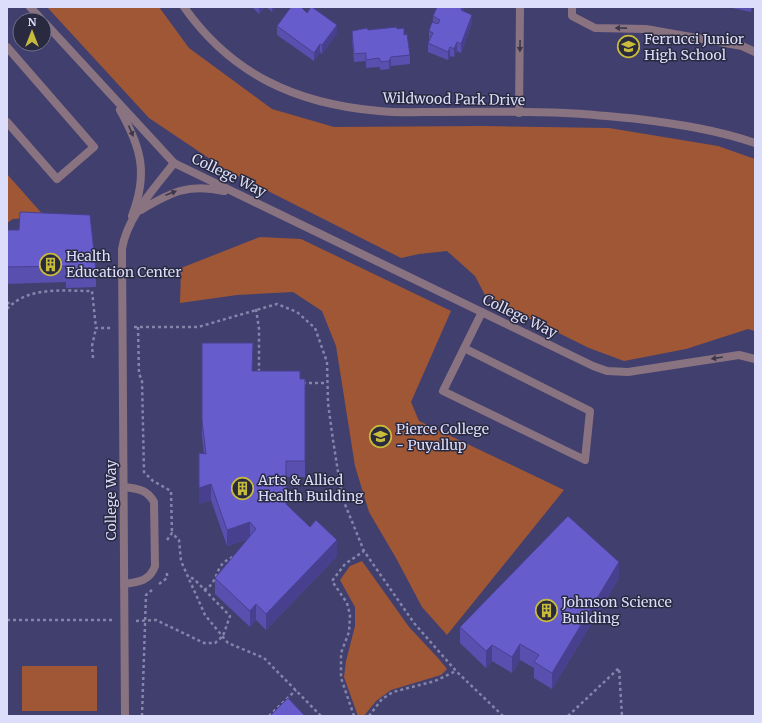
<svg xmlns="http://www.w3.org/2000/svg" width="762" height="723" font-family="Merriweather,serif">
  <rect width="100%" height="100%" fill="#413f6e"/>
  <!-- green -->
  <g fill="#a05736">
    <polygon points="47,7 159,7 189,48 272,109 334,127 483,126 609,128 718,146 755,159 755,331 748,329 686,349 624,361 589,348 486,297 475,276 447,251 419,254 401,258 228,171 149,118"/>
    <polygon points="7,174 45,217 13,219 7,223"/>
    <polygon points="260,237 301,239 451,311 411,402 419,421 564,490 447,635 422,607 396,558 369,512 355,466 336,346 322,311 293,292 237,295 180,303 181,268"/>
    <polygon points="362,561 409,627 438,658 447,669 441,675 391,690 376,701 364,716 358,716 344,677 346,661 355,626 355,607 340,580 350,566"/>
    <rect x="22" y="666" width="75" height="45"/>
  </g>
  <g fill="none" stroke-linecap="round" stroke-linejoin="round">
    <!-- path -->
    <g stroke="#8584ab" stroke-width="2.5" stroke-dasharray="3 3" stroke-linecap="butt">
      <polyline points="7,302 11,305"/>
      <path d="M7 309C28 286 63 291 92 291L96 328H111"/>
      <polyline points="256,309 259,329 259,375"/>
      <polyline points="134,327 198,327 277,304 297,312 315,328 327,362 328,403 333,440 342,497 364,551 414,623 456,671 503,716"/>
      <polyline points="138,327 139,374 142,380 144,472 153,481 171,491 172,533"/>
      <polyline points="93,358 92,346 96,328"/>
      <polyline points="303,383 327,383"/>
      <polyline points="167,540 172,533 179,540 181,561 205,615 228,643 264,658 321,716"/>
      <polyline points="159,584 167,578 167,571"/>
      <path d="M204 590C214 585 215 577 220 567 224 561 229 559 235 556"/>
      <polyline points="7,620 113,620"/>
      <polyline points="136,621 156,620 204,643 215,643 223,636 230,616 194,579 188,576"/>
      <polyline points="142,716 146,595 152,590"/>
      <polyline points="269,716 296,690"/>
      <polyline points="354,716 341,678 341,653 349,632 350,615 347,603 332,581 345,564 364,551"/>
      <polyline points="369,716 382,699 393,692 435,681 456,671"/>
      <polyline points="568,716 619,668 622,716"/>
    </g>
    <!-- service -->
    <g stroke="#8a7380" stroke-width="8">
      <polyline points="30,7 42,20"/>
      <polyline points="572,7 572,16 595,28 646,29 742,46 755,52"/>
      <polyline points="44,22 174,163"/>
      <polyline points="7,47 94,147 57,179 7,122"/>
      <path d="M120 110C142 149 148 174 132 216"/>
      <polyline points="519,113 520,7"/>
      <polyline points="464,348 590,411 585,460 443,391 482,312"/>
      <path d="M124 487C137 489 147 489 154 502L155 566C150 581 138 582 124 584"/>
    </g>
    <!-- minor -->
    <g stroke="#8a7380" stroke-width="8">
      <path d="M141 210C171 192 189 183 224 191"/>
      <path d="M125 716 122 249C127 217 155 188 174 163L593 366 607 371 628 372 739 355 755 359"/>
    </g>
    <!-- tertiary -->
    <path stroke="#8a7380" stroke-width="8" d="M184 7C232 75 297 104 379 111 398 113 418 112 437 112 480 112 523 111 565 113 590 114 614 117 638 119 678 124 717 130 755 143"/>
  </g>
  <!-- wall -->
  <g fill="#594faf">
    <polygon points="252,7 265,7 259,14"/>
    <polygon points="266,7 276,7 272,12"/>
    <polygon points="464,7 464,11 472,23 461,53 457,51 454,57 450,56 448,60 428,52 428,43 430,40 429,39 429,31 433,22 433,16"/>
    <polygon points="727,7 752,7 751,12"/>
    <polygon points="307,13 337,33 322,54 320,52 314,61 277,35 277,26"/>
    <polygon points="397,29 404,35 410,55 410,64 391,66 389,69 381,70 379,67 366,68 366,61 354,62 352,40 352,31"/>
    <polygon points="7,230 96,271 96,287 66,288 66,282 7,284"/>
    <polygon points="202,343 253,371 300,379 305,379 305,477 286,477 286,504 337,556 266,630 256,620 250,627 215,594 215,578 248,539 227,546 211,500 199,504 204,454 202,436"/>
    <polygon points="619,578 552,689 534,678 534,668 520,660 512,673 492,661 486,668 460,643 460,627"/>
  </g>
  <!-- shaded-wall -->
  <g fill="#48408f">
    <polygon points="259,7 265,7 259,14"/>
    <polygon points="272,7 276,7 272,12"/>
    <polygon points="462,7 464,7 464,12 461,10"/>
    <polygon points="472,15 472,23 461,53 461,44"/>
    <polygon points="337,25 337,33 322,54 322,45"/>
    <polygon points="457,42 457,51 454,57 454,49"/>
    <polygon points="320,44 320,52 314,61 314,53"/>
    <polygon points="450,47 450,56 448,60 448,52"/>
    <polygon points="391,57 391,66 389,69 389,61"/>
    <polygon points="211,484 211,500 199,504 199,488"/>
    <polygon points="250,522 250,538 227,546 227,530"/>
    <polygon points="337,540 337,556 266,630 266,614"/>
    <polygon points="619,562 619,578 552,689 552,673"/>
    <polygon points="256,604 256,620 250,627 250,611"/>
    <polygon points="520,644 520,660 512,673 512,657"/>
    <polygon points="492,645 492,661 486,668 486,651"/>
  </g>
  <!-- building -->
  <g fill="#675ccc" stroke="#48408f">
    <polygon points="291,7 301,7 307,13 311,7 312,7 337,25 322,45 320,44 314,53 277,26"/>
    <polygon points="437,7 462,7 461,10 472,15 461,44 457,42 454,49 450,47 448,52 428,43 433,33 429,31 432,22 438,24 440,20 433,16"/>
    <polygon points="397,27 397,29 404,28 404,35 407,34 410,55 391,57 389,61 381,62 379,58 366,60 366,53 354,54 352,31 367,28 368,30"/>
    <polygon points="20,212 90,215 96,271 66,272 66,266 7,267 7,230 19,230"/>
    <polygon points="202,343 253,343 252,371 300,371 300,379 305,379 305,461 286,461 286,504 310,527 316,520 337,540 266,614 256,604 250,611 215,578 256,529 250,522 227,530 211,484 199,488 199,453 206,454 202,420"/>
    <polygon points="568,516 619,562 552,673 534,662 539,655 520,644 512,657 492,645 486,651 460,627"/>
    <polygon points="288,698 305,716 270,716"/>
  </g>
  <!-- one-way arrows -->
  <defs><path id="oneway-solid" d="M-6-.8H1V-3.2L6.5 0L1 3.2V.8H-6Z"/></defs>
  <g fill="#3c384c">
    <use href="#oneway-solid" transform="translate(621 28) rotate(-179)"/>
    <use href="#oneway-solid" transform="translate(520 46) rotate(91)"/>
    <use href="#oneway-solid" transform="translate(131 131) rotate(66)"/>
    <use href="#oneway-solid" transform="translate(171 193) rotate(-21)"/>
    <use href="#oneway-solid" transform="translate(717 358) rotate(171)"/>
  </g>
  <!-- icons -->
  <defs>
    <symbol id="school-ring" viewBox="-11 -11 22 22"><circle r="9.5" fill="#29293f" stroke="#c7bb3c" stroke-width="1.5"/><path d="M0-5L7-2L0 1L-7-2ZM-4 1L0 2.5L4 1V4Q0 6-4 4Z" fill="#c7bb3c"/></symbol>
    <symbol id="building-ring" viewBox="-11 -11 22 22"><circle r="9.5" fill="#29293f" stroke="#c7bb3c" stroke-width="1.5"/><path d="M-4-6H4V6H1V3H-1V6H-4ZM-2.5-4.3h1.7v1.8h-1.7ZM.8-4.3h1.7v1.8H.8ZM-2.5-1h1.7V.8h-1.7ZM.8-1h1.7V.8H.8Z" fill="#c7bb3c"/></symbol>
    <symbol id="university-ring" viewBox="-11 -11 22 22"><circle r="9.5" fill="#29293f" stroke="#c7bb3c" stroke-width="1.5"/><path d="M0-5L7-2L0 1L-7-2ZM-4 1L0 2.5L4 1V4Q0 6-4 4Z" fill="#c7bb3c"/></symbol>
  </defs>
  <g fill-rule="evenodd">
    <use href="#school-ring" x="616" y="34" width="25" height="25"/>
    <use href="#building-ring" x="38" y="252" width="25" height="25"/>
    <use href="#university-ring" x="368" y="424" width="25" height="25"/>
    <use href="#building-ring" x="230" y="476" width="25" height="25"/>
    <use href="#building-ring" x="534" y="598" width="25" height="25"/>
  </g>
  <g text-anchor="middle" stroke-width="3" stroke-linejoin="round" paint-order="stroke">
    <!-- poi labels -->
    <g font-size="14" fill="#dcddfa" stroke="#29293f" text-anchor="start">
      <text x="644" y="44">Ferrucci Junior<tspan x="644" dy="16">High School</tspan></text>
      <text x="66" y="261">Health<tspan x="66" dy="16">Education Center</tspan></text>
      <text x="396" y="434">Pierce College<tspan x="396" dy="16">- Puyallup</tspan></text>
      <text x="258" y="485">Arts &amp; Allied<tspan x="258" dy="16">Health Building</tspan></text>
      <text x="562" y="607">Johnson Science<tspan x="562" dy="16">Building</tspan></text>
    </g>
    <!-- street labels -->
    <g font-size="14" fill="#dcddfa" stroke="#29293f">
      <text transform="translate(454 99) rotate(1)" y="5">Wildwood Park Drive</text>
      <text transform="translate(229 175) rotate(26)" y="5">College Way</text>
      <text transform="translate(520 316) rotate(26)" y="5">College Way</text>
      <text transform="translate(111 500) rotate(-90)" y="5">College Way</text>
    </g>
  </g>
  <!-- border -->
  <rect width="762" height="723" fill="none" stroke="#dcddfa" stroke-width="16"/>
  <!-- north arrow -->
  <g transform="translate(32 32)"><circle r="19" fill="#29293f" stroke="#71718a"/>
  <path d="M0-3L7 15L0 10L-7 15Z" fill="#c7bb3c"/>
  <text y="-6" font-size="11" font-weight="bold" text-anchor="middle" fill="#dcddfa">N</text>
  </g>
</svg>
